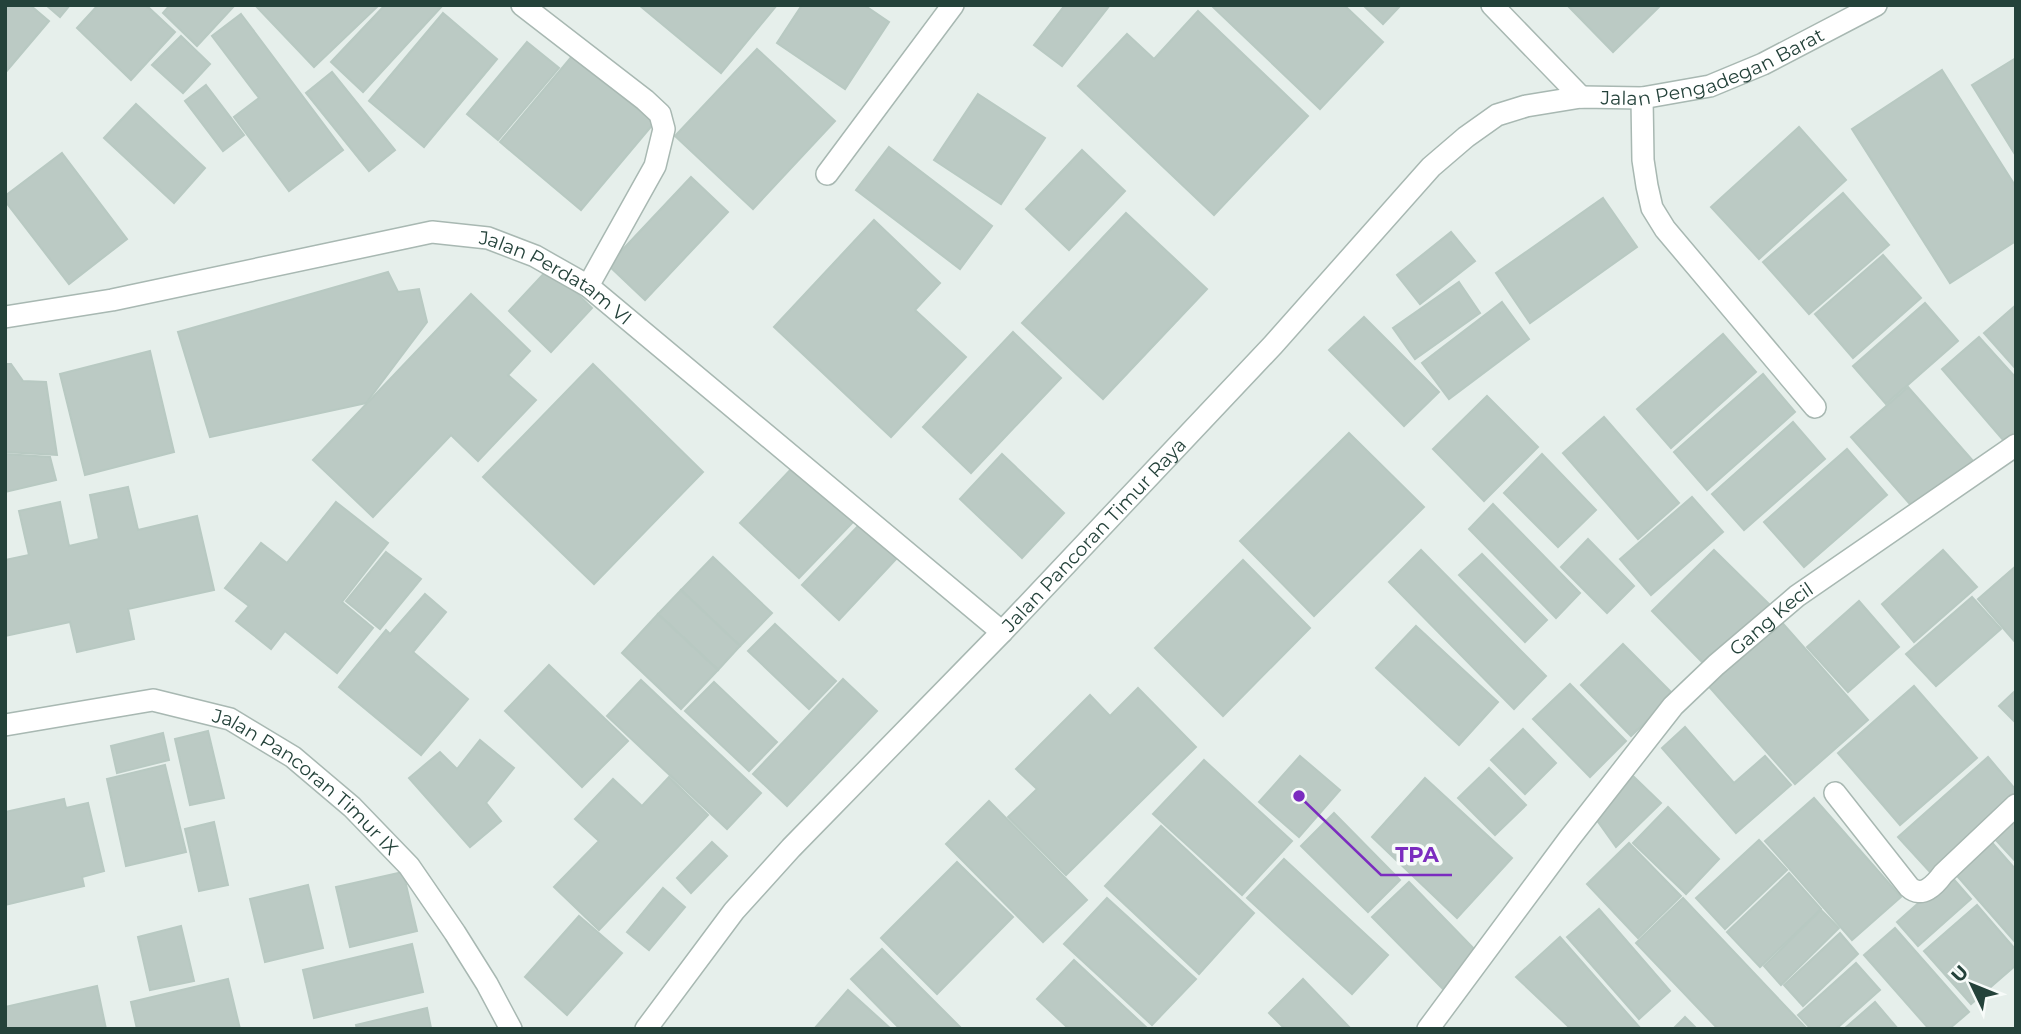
<svg xmlns="http://www.w3.org/2000/svg" width="2021" height="1034" font-family="Montserrat,sans-serif">
  <rect width="100%" height="100%" fill="#e6efeb"/>
  <!-- building -->
  <g fill="#bbcac4" stroke="#b8c9c2" stroke-width="2">
    <polygon points="5,5 30,5 49,21 5,73"/>
    <polygon points="46,5 70,5 60,17"/>
    <polygon points="98,5 146,5 175,32 131,80 77,28"/>
    <polygon points="170,5 235,5 197,46 163,13"/>
    <polygon points="255,5 379,5 314,67"/>
    <polygon points="385,5 443,5 363,92 331,62"/>
    <polygon points="639,5 777,5 721,73"/>
    <polygon points="802,5 864,5 889,22 845,89 777,43"/>
    <polygon points="1065,5 1110,5 1062,66 1034,45"/>
    <polygon points="1215,5 1344,5 1383,42 1320,109 1213,7"/>
    <polygon points="1363,5 1401,5 1383,24"/>
    <polygon points="1567,5 1661,5 1613,52"/>
    <polygon points="1198,11 1308,116 1214,215 1078,86 1127,34 1154,59"/>
    <polygon points="443,13 497,59 424,147 369,101"/>
    <polygon points="241,14 343,150 289,191 234,117 259,98 212,36"/>
    <polygon points="181,36 210,64 183,93 152,65"/>
    <polygon points="527,42 559,68 498,140 467,114"/>
    <polygon points="757,49 835,121 753,209 675,136"/>
    <polygon points="573,55 654,123 581,210 500,142"/>
    <polygon points="2016,58 2016,156 1972,85"/>
    <polygon points="1942,70 2016,187 2016,241 1950,283 1852,129"/>
    <polygon points="332,72 395,150 369,171 306,93"/>
    <polygon points="206,85 244,135 223,151 185,101"/>
    <polygon points="978,94 1045,138 1001,204 934,160"/>
    <polygon points="136,104 205,168 174,203 104,138"/>
    <polygon points="1799,127 1846,180 1759,259 1711,207"/>
    <polygon points="889,147 992,226 960,269 856,190"/>
    <polygon points="1082,150 1125,191 1069,250 1026,209"/>
    <polygon points="62,153 127,239 69,284 5,201 5,196"/>
    <polygon points="691,177 728,212 645,300 608,265"/>
    <polygon points="1843,193 1889,245 1809,314 1763,262"/>
    <polygon points="1603,198 1637,247 1530,323 1496,273"/>
    <polygon points="1126,213 1207,289 1103,399 1022,323"/>
    <polygon points="874,220 940,283 915,310 966,357 891,437 774,327"/>
    <polygon points="1451,232 1475,261 1420,304 1397,275"/>
    <polygon points="1883,255 1921,298 1853,358 1815,314"/>
    <polygon points="550,267 592,308 551,352 509,311"/>
    <polygon points="388,272 398,292 419,289 427,322 366,403 210,437 178,332"/>
    <polygon points="1459,282 1480,313 1415,359 1393,328"/>
    <polygon points="471,294 530,351 508,375 536,400 478,461 451,435 373,517 313,460"/>
    <polygon points="1502,302 1529,339 1449,399 1422,363"/>
    <polygon points="1925,303 1958,341 1886,404 1853,366"/>
    <polygon points="2016,305 2016,369 1984,333"/>
    <polygon points="1364,317 1439,392 1404,426 1329,350"/>
    <polygon points="1013,332 1061,378 971,473 923,427"/>
    <polygon points="1723,334 1756,372 1671,448 1637,409"/>
    <polygon points="1979,337 2016,378 2016,430 2004,441 1942,369"/>
    <polygon points="150,351 174,452 85,475 60,374"/>
    <polygon points="5,364 11,364 23,381 46,382 57,455 5,452"/>
    <polygon points="593,364 703,472 594,584 483,477"/>
    <polygon points="1763,374 1795,412 1707,490 1674,452"/>
    <polygon points="1908,387 1973,461 1916,511 1851,437"/>
    <polygon points="1487,396 1538,447 1484,501 1433,449"/>
    <polygon points="1604,417 1679,503 1638,539 1563,453"/>
    <polygon points="1793,422 1825,459 1744,530 1712,494"/>
    <polygon points="1349,433 1424,507 1314,616 1240,541"/>
    <polygon points="1847,449 1887,495 1804,567 1764,522"/>
    <polygon points="5,454 50,457 56,480 5,492"/>
    <polygon points="1002,454 1064,513 1022,558 960,499"/>
    <polygon points="1542,454 1596,510 1558,547 1504,493"/>
    <polygon points="796,464 855,520 799,578 740,523"/>
    <polygon points="128,487 138,530 197,516 214,590 128,609 134,639 77,652 70,622 5,636 5,560 29,555 19,511 60,502 69,546 99,539 90,495"/>
    <polygon points="1692,497 1723,532 1651,595 1620,559"/>
    <polygon points="336,502 388,543 342,602 373,628 337,673 285,631 271,649 236,621 249,606 225,588 261,543 287,563"/>
    <polygon points="1493,504 1580,593 1556,618 1469,529"/>
    <polygon points="860,524 897,558 839,620 802,585"/>
    <polygon points="1588,539 1634,586 1607,613 1561,567"/>
    <polygon points="1421,550 1546,676 1514,709 1389,582"/>
    <polygon points="1714,550 1770,605 1707,667 1652,611"/>
    <polygon points="1943,550 1977,587 1914,642 1882,604"/>
    <polygon points="386,552 421,579 380,629 346,601"/>
    <polygon points="1482,554 1547,620 1525,642 1459,575"/>
    <polygon points="713,557 772,613 740,646 681,590"/>
    <polygon points="1243,560 1310,628 1223,716 1155,648"/>
    <polygon points="2016,566 2016,643 1978,599"/>
    <polygon points="681,590 740,646 718,670 658,614"/>
    <polygon points="425,594 446,612 413,652 468,699 421,755 339,687 386,630 390,634"/>
    <polygon points="1972,597 2001,629 1936,686 1906,654"/>
    <polygon points="1859,601 1899,647 1848,692 1807,647"/>
    <polygon points="658,614 718,670 681,709 622,653"/>
    <polygon points="1778,618 1868,720 1795,784 1705,682"/>
    <polygon points="775,624 836,681 809,709 748,651"/>
    <polygon points="1416,626 1498,702 1459,745 1376,668"/>
    <polygon points="1623,644 1674,695 1631,736 1581,685"/>
    <polygon points="549,665 628,741 582,787 505,711"/>
    <polygon points="843,679 877,711 787,806 753,774"/>
    <polygon points="641,680 761,793 727,829 607,716"/>
    <polygon points="714,682 777,742 749,771 685,711"/>
    <polygon points="1570,684 1626,741 1590,777 1533,719"/>
    <polygon points="1914,686 1977,758 1900,825 1838,753"/>
    <polygon points="1138,688 1196,747 1066,875 1008,817 1037,789 1016,769 1090,695 1110,716"/>
    <polygon points="2016,690 2016,723 1999,706"/>
    <polygon points="1685,727 1734,783 1765,756 1791,785 1736,833 1662,748"/>
    <polygon points="1523,729 1556,763 1525,794 1491,760"/>
    <polygon points="208,731 224,798 190,805 175,739"/>
    <polygon points="163,733 169,760 117,773 111,746"/>
    <polygon points="480,740 514,768 486,803 501,821 470,847 409,778 440,752 457,769"/>
    <polygon points="1300,756 1340,790 1299,837 1259,802"/>
    <polygon points="1988,757 2016,790 2016,798 1931,873 1898,837"/>
    <polygon points="1204,760 1292,841 1242,895 1153,814"/>
    <polygon points="165,765 186,852 126,866 107,779"/>
    <polygon points="1489,768 1526,805 1495,835 1458,798"/>
    <polygon points="1633,776 1661,803 1616,847 1594,816"/>
    <polygon points="669,777 708,815 599,930 554,887 599,841 575,819 613,779 642,806"/>
    <polygon points="1425,778 1512,858 1457,918 1372,837"/>
    <polygon points="1814,798 1901,897 1852,940 1765,841"/>
    <polygon points="64,799 66,808 88,803 104,871 82,877 84,886 5,905 5,812"/>
    <polygon points="989,801 1087,900 1043,942 946,844"/>
    <polygon points="1668,807 1719,859 1686,894 1633,843"/>
    <polygon points="1334,813 1400,880 1368,912 1301,846"/>
    <polygon points="2016,821 2016,862 1995,839"/>
    <polygon points="214,822 228,885 199,891 185,829"/>
    <polygon points="1161,826 1254,913 1199,974 1105,886"/>
    <polygon points="1988,838 2016,870 2016,943 1952,870"/>
    <polygon points="1759,840 1787,870 1725,929 1696,898"/>
    <polygon points="712,842 727,856 691,893 677,878"/>
    <polygon points="1629,843 1681,896 1638,938 1587,884"/>
    <polygon points="1284,859 1388,955 1352,994 1247,898"/>
    <polygon points="957,862 1013,917 937,994 881,938"/>
    <polygon points="403,872 417,931 350,947 336,887"/>
    <polygon points="1789,873 1821,909 1760,967 1727,932"/>
    <polygon points="1950,875 1971,899 1918,946 1897,922"/>
    <polygon points="1409,882 1479,954 1443,989 1372,917"/>
    <polygon points="308,885 323,948 265,962 250,899"/>
    <polygon points="663,888 685,907 649,950 627,932"/>
    <polygon points="1107,898 1196,979 1152,1025 1064,944"/>
    <polygon points="1683,898 1807,1029 1718,1029 1636,943"/>
    <polygon points="1977,905 2016,950 2016,965 1971,1004 1924,951"/>
    <polygon points="1599,909 1670,991 1639,1019 1567,937"/>
    <polygon points="1821,910 1839,928 1781,985 1764,966"/>
    <polygon points="579,916 622,953 567,1015 525,977"/>
    <polygon points="181,926 194,981 150,990 138,937"/>
    <polygon points="1895,928 1969,1012 1949,1029 1929,1029 1864,955"/>
    <polygon points="1840,933 1858,954 1803,1006 1784,985"/>
    <polygon points="1560,937 1641,1029 1571,1029 1516,977"/>
    <polygon points="412,944 423,992 314,1018 303,970"/>
    <polygon points="882,949 962,1029 900,1029 851,979"/>
    <polygon points="1074,960 1148,1029 1069,1029 1037,999"/>
    <polygon points="1856,963 1880,990 1836,1029 1811,1029 1798,1015"/>
    <polygon points="228,979 240,1029 137,1029 131,1002"/>
    <polygon points="1303,979 1351,1029 1285,1029 1269,1013"/>
    <polygon points="97,986 106,1029 5,1029 5,1007"/>
    <polygon points="848,990 891,1029 814,1029"/>
    <polygon points="1875,1002 1898,1029 1844,1029"/>
    <polygon points="427,1008 431,1028 357,1029 356,1025"/>
    <polygon points="1685,1017 1697,1029 1673,1029"/>
  </g>
  <g fill="none" stroke-linecap="round" stroke-linejoin="round">
    <defs>
      <g id="minor">
        <polyline points="522,5 645,100 660,114 664,129 655,166 588,286"/>
        <polyline points="1492,5 1581,97"/>
        <polyline points="1642,98 1643,160 1647,186 1652,208 1665,229 1815,407"/>
        <polyline points="827,174 953,5"/>
        <path id="s1" d="M5 317 112 300 432 232 488 238 535 256 588 286 1002 632"/>
        <path id="s2" d="M5 725 153 700 230 719 293 757 352 807 409 866 455 933 487 984 511 1029"/>
        <path d="M1835 793 1909 887C1922 899 1935 885 1943 874L2016 805"/>
        <path id="s3" d="M1428 1029 1569 839 1673 706 1716 665 1797 596 2016 445"/>
      </g>
      <g id="tertiary">
        <path id="s4" d="M646 1029 734 911 791 848 1002 632 1273 345 1431 167 1466 137 1497 115 1526 106 1581 97 1642 98 1710 86 1763 64 1876 5"/>
      </g>
    </defs>
    <!-- minor casing -->
    <use href="#minor" stroke="#a8b8b2" stroke-width="24"/>
    <!-- tertiary casing -->
    <use href="#tertiary" stroke="#a8b8b2" stroke-width="24"/>
    <!-- minor -->
    <use href="#minor" stroke="#fff" stroke-width="21"/>
    <!-- tertiary -->
    <use href="#tertiary" stroke="#fff" stroke-width="21"/>
  </g>
  <g text-anchor="middle" stroke-width="7" stroke-linejoin="round" paint-order="stroke">
    <!-- street labels -->
    <g font-size="19" fill="#24423a" stroke="#f7fbf9">
      <text dy="7" stroke="none"><textPath href="#s4" startOffset="1474">Jalan Pengadegan Barat</textPath></text>
      <text dy="7" stroke="none"><textPath href="#s1" startOffset="570">Jalan Perdatam VI</textPath></text>
      <text dy="7" stroke="none"><textPath href="#s4" startOffset="668">Jalan Pancoran Timur Raya</textPath></text>
      <text dy="7" stroke="none"><textPath href="#s3" startOffset="537">Gang Kecil</textPath></text>
      <text dy="7" stroke="none"><textPath href="#s2" startOffset="327">Jalan Pancoran Timur IX</textPath></text>
    </g>
  </g>
  <!-- callouts -->
  <path fill="none" stroke="#7b2cbf" stroke-width="2.5" d="M1299 796L1381 875H1452"/>
  <circle fill="#7b2cbf" stroke="#f7fbf9" stroke-width="2.5" cx="1299" cy="796" r="7"/>
  <g font-size="21" text-anchor="middle" font-weight="bold" fill="#7b2cbf" stroke="#f7fbf9" stroke-width="7" stroke-linejoin="round" paint-order="stroke">
    <text x="1417" y="862">TPA</text>
  </g>
  <!-- border -->
  <rect width="2021" height="1034" fill="none" stroke="#24423a" stroke-width="14"/>
  <!-- north arrow -->
  <g transform="translate(1972 985) rotate(313)" stroke="#f7fbf9" stroke-width="5" paint-order="stroke">
  <path d="M0-5L12 26L0 18L-12 26Z" fill="#24423a"/>
  <text y="-10" font-size="19" font-weight="bold" text-anchor="middle" fill="#24423a">U</text>
  </g>
</svg>
